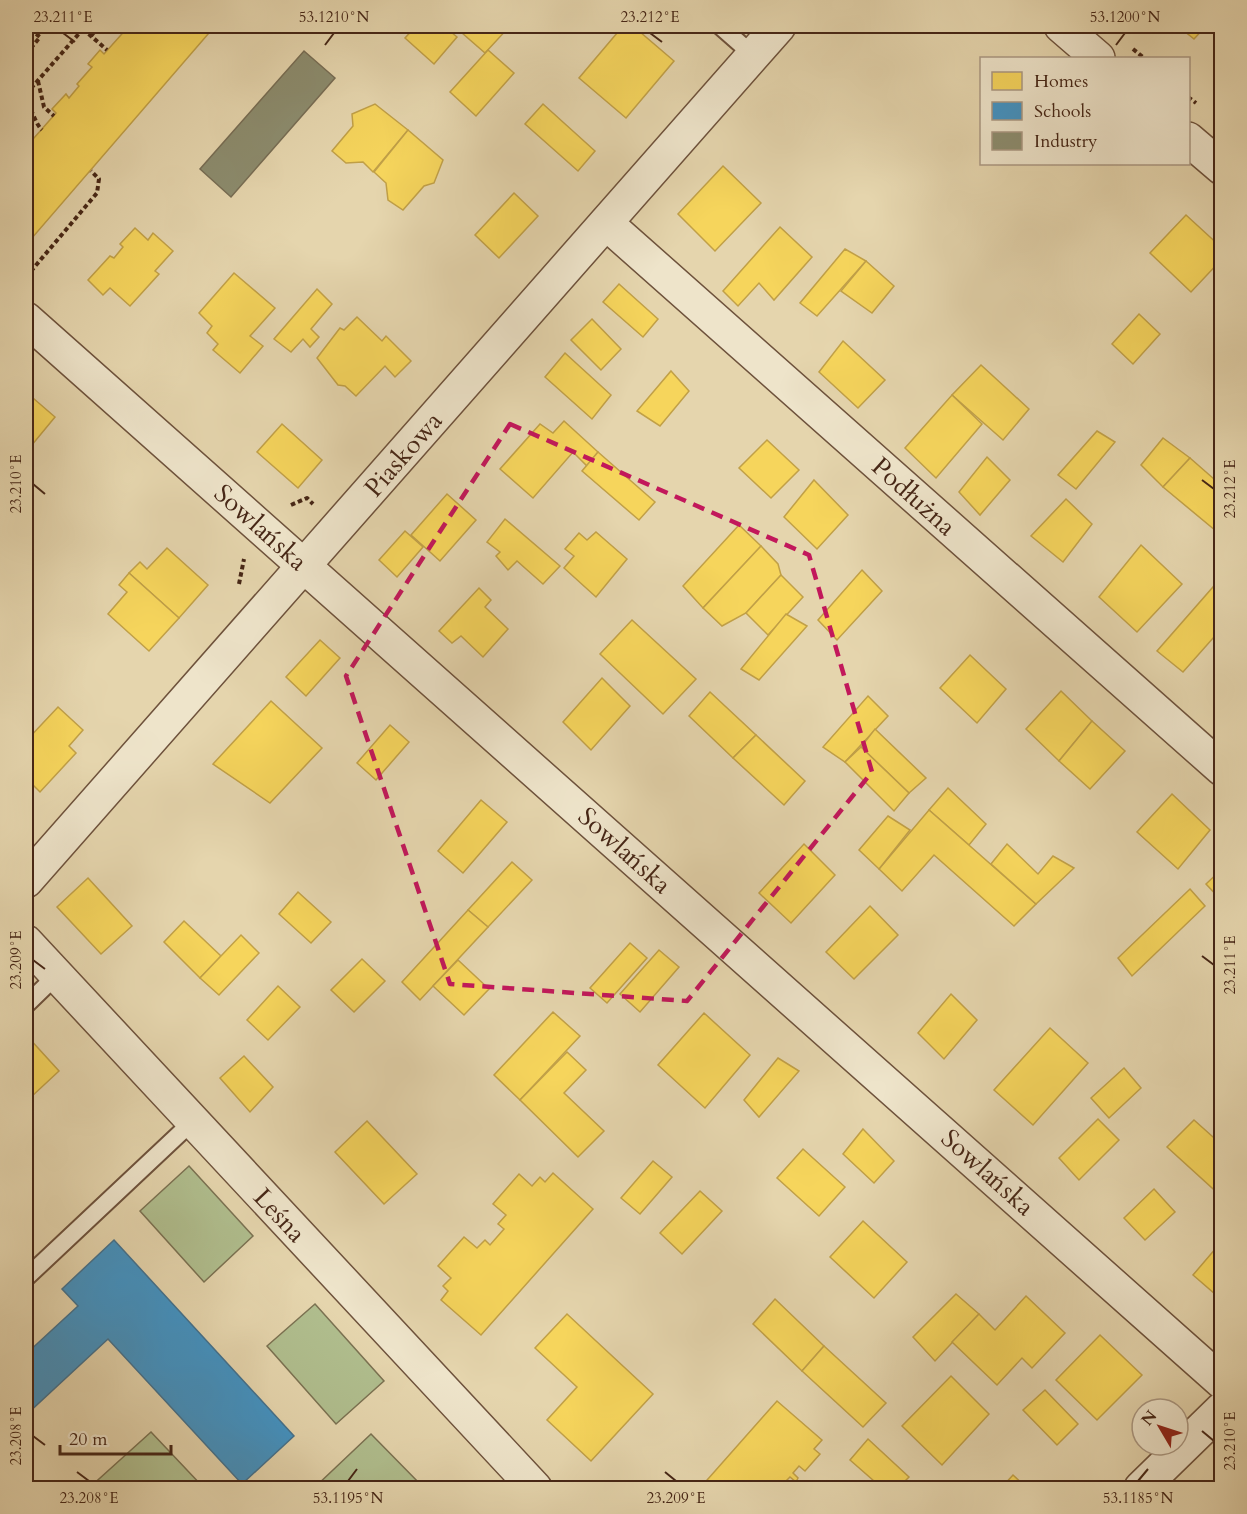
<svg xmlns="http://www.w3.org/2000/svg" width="1247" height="1514" font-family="Cardo,serif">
  <rect width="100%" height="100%" fill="#e5d5ad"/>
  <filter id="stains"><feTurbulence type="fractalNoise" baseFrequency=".00333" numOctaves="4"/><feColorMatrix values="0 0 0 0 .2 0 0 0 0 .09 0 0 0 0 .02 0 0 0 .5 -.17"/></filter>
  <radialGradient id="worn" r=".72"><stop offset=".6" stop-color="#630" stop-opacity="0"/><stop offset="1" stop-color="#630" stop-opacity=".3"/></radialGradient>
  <!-- green -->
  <g fill="#b0be8e" stroke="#7b7252" stroke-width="1.5">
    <polygon points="189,1166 253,1236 204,1282 140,1211"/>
    <polygon points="315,1304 384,1381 336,1424 267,1346"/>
    <polygon points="151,1432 204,1488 89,1488"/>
    <polygon points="371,1434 424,1488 314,1488"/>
  </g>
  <!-- homes -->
  <g fill="#f6d55c" stroke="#c1a047" stroke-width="1.5">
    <polygon points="129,26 215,26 32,238 26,232 26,147 56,113 52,109 66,94 69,98 79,86 77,84 92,67 88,64 100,50 104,54"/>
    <polygon points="416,26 444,26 457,37 434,64 405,38"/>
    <polygon points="454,26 510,26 485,53"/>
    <polygon points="623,26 633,26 674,61 626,118 579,78"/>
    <polygon points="1178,26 1206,26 1194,39"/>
    <polygon points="488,50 514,73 476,116 450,92"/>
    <polygon points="375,104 408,130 373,172 363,162 346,163 332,151 353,126 352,114"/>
    <polygon points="543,104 595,151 578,171 525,124"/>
    <polygon points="408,130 443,160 434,183 424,186 403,210 388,200 386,183 374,172"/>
    <polygon points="723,166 761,203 715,251 678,214"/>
    <polygon points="514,193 538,216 499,258 475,235"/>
    <polygon points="1186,215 1222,248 1222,259 1191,292 1150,253"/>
    <polygon points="780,227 812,257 774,300 759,283 738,306 723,291"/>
    <polygon points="135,228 148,240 153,233 173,251 155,271 159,274 130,306 110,288 103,295 88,280 110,256 114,258 123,247 120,244"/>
    <polygon points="845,249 866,261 817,316 800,303"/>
    <polygon points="866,261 894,286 872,313 841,291"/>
    <polygon points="234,273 275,308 250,336 263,346 240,373 213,350 218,344 207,333 212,326 199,313"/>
    <polygon points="619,284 658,319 643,337 603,302"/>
    <polygon points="317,289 332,304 311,329 319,337 310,347 303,339 291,352 274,339"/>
    <polygon points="1139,314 1160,334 1133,364 1112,344"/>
    <polygon points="357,317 382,341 386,336 411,361 395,377 385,366 356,396 345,386 338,385 317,358 340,328 344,330"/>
    <polygon points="592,319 621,349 601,370 571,340"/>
    <polygon points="843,341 885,380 858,408 819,372"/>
    <polygon points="565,353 611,395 592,419 545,377"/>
    <polygon points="981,365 1029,409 1003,440 952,395"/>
    <polygon points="671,371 689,391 660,426 637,411"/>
    <polygon points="26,392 55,417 27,451 26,450"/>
    <polygon points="952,395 982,424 936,478 905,448"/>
    <polygon points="564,421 598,452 587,466 573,452 533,498 500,469 540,424 553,433"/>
    <polygon points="282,424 322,460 298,488 257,452"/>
    <polygon points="1097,431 1115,442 1076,489 1058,475"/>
    <polygon points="1163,438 1190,458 1163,487 1141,465"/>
    <polygon points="767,440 799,470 771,498 739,468"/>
    <polygon points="598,452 655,502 639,520 582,471"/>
    <polygon points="987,457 1010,480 980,515 959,492"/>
    <polygon points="1190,458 1222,486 1222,536 1163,487"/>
    <polygon points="814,480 848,515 817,549 784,517"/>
    <polygon points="447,494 476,520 440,561 411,535"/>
    <polygon points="1066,499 1092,524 1063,562 1031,536"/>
    <polygon points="505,519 560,566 543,584 517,561 508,570 496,556 500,552 487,542"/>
    <polygon points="739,525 761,546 703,608 683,586"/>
    <polygon points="405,531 423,547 397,577 379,560"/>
    <polygon points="596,532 627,559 596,597 564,568 574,556 565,549 579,533 587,540"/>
    <polygon points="1141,545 1182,584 1137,632 1099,597"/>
    <polygon points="761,546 778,564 781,575 746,613 722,626 703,608"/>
    <polygon points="167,548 208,585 179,618 129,573 140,562 147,569"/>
    <polygon points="862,570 882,591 837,640 818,620"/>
    <polygon points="129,573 179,618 149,651 108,614 127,592 119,585"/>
    <polygon points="781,575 803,597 768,635 746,613"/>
    <polygon points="1220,579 1222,628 1183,672 1157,651"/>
    <polygon points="479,588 491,600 485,607 508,629 483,657 461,636 452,643 439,631"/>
    <polygon points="786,614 807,626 759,680 741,669"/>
    <polygon points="632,620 696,679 663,714 600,654"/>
    <polygon points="320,640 340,658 306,696 286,677"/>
    <polygon points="970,655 1006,689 977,723 940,688"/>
    <polygon points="602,678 630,706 591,750 563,722"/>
    <polygon points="1061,691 1092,721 1059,761 1026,729"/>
    <polygon points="710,692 756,735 733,758 689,716"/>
    <polygon points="868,696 888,716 845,762 823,747"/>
    <polygon points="271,701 322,748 270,803 213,764"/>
    <polygon points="58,707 83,730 69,746 76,753 40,792 29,781 26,781 26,741"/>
    <polygon points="1092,721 1125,751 1090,789 1059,761"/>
    <polygon points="390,725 409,742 376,780 357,763"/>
    <polygon points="875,729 926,778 909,793 861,747"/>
    <polygon points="756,735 805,781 784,805 733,758"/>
    <polygon points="861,747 909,793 894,811 845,762"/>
    <polygon points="948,788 986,824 969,845 929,810"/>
    <polygon points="1172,794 1210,830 1178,869 1137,832"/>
    <polygon points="481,800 507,822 463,873 438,851"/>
    <polygon points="929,810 1036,904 1014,926 934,855 902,891 879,869"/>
    <polygon points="888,816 910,830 879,869 859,850"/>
    <polygon points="804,844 835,875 791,923 759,893"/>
    <polygon points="1007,844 1038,874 1053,856 1074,868 1036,904 991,864"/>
    <polygon points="512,862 532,880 488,927 468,910"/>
    <polygon points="1222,869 1222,901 1206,884"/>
    <polygon points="88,878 132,926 101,954 57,907"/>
    <polygon points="1190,889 1205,906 1132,976 1118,958"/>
    <polygon points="298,892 331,922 311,943 279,914"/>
    <polygon points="870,906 898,935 854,979 826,952"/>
    <polygon points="468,910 488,927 420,1000 402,982"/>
    <polygon points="184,921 221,956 200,978 164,942"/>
    <polygon points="241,935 259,953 219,995 200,978"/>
    <polygon points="630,943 647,958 607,1003 590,988"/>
    <polygon points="659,950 679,967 640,1012 620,994"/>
    <polygon points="362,959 385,981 354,1012 331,990"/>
    <polygon points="458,960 489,989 464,1015 433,986"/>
    <polygon points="278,986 300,1007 268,1040 247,1020"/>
    <polygon points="951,994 977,1020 944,1059 918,1033"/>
    <polygon points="553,1012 580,1036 520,1100 494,1075"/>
    <polygon points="704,1013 750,1055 705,1108 658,1065"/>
    <polygon points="1050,1028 1088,1063 1033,1125 994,1090"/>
    <polygon points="28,1037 59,1071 30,1098 26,1093 26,1039"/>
    <polygon points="567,1052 586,1070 564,1093 604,1131 578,1157 520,1100"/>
    <polygon points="244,1056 273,1087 250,1112 220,1078"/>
    <polygon points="778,1058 799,1071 759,1117 744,1100"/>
    <polygon points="1124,1068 1141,1088 1109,1118 1091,1098"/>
    <polygon points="1098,1119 1119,1140 1079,1180 1059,1158"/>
    <polygon points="1194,1120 1222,1145 1222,1197 1167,1147"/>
    <polygon points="367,1121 417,1174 384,1204 335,1152"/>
    <polygon points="863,1129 894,1161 874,1183 843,1154"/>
    <polygon points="803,1149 845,1187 819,1216 777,1178"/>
    <polygon points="653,1161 672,1177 640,1214 621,1198"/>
    <polygon points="553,1173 593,1209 481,1335 441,1300 448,1291 443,1286 451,1278 438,1266 464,1237 477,1248 485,1240 490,1245 504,1229 498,1224 506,1215 493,1204 519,1174 532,1186 540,1177 545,1182"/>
    <polygon points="1154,1189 1175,1212 1145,1240 1124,1218"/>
    <polygon points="700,1191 722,1211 682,1254 660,1233"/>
    <polygon points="863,1221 907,1262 874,1298 830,1257"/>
    <polygon points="1222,1241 1222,1300 1193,1275"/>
    <polygon points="956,1294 979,1314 935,1361 913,1337"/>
    <polygon points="1026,1296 1065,1333 1032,1368 1022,1358 997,1385 952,1342 979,1314 995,1330"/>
    <polygon points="775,1299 824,1346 802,1371 753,1324"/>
    <polygon points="567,1314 653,1394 591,1461 547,1420 577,1387 535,1348"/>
    <polygon points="1100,1335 1142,1375 1097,1420 1056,1380"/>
    <polygon points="824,1346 886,1403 863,1427 802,1371"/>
    <polygon points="951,1376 989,1414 942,1465 902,1426"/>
    <polygon points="1045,1390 1078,1424 1057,1445 1023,1410"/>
    <polygon points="777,1401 822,1440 814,1449 820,1454 805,1471 799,1466 793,1473 798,1478 796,1482 790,1477 784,1483 789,1488 700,1488"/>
    <polygon points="868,1439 909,1477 898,1488 882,1488 850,1460"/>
    <polygon points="1013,1475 1027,1488 1001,1488"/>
  </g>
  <!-- schools -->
  <polygon fill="#4393c3" stroke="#44728f" stroke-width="1.5" points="114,1240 294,1436 242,1484 108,1339 26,1415 26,1354 78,1306 62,1289"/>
  <!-- industry -->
  <polygon fill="#8c8c6e" stroke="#776d54" stroke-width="1.5" points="304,51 335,78 231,197 200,169"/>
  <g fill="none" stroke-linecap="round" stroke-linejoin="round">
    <defs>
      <g id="service">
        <polyline points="720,26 753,55"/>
        <polyline points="26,1005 57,975"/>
        <polyline points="26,1278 193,1121"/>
      </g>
      <g id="minor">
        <polyline points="1061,26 1098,58"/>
        <polyline points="1188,139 1222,168"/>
        <polyline points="606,223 1222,769"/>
        <polyline points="26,319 1222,1382"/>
        <polyline points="26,881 779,26"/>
        <polyline points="26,942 535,1488"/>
        <polyline points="1141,1488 1222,1409"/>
      </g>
    </defs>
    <!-- service casing -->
    <use href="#service" stroke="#6e523c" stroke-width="20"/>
    <!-- minor casing -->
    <use href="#minor" stroke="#6e523c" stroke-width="36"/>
    <!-- path -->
    <g stroke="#462616" stroke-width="4" stroke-dasharray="4.5 3" stroke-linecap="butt">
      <polyline points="83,29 107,50"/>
      <polyline points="91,36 99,26"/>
      <polyline points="1133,49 1144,58"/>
      <polyline points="26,54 40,37 26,26"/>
      <polyline points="38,81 44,107 54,116"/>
      <polyline points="26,94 83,29 79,26"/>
      <polyline points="1188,97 1196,103"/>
      <path d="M26 104C34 111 34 122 42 130"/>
      <polyline points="26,277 32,283"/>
      <polyline points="26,277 97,193 99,179 91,171"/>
      <polyline points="291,505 307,498 313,504"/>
      <polyline points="239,584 244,559"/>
    </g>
    <!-- service -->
    <use href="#service" stroke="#eee4ca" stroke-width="16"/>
    <!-- minor -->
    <use href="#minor" stroke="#eee4ca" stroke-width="33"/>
  </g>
  <!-- marked area -->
  <path fill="none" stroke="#c2185b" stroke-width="4.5" stroke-dasharray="12 8" stroke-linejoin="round" d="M510 424 809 555 872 772 687 1001 450 984 346 676Z"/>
  <!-- ticks -->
  <path fill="none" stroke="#462616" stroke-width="2" d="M63 33 75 42M650 33 662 42M325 45 334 33M1116 45 1125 33M1202 480 1214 489M33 484 45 494M1202 956 1214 965M33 960 45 969M1202 1431 1214 1441M33 1436 45 1445M77 1472 89 1481M665 1472 676 1481M348 1481 357 1469M1138 1481 1148 1469"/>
  <g text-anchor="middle" stroke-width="6" stroke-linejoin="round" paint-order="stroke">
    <!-- street labels -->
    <g font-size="26" fill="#462616" stroke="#eee4ca">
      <text transform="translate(403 454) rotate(-49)" y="9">Piaskowa</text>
      <text transform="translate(914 496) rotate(42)" y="9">Podłużna</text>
      <text transform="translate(261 527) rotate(42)" y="9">Sowlańska</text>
      <text transform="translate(625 850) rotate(42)" y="9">Sowlańska</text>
      <text transform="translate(988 1172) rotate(42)" y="9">Sowlańska</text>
      <text transform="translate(280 1215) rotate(47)" y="9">Leśna</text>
    </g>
  </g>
  <!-- margin -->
  <rect width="1247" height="1514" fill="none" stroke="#e5d5ad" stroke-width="66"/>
  <!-- legend -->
  <rect x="980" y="57" width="210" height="108" fill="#eee4ca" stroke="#ab9882" stroke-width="1.5"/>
  <rect x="992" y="72" width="30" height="18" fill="#f6d55c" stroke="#ab9882" stroke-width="1.5"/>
  <text x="1034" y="87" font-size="18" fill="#462616">Homes</text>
  <rect x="992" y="102" width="30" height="18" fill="#4393c3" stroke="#ab9882" stroke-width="1.5"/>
  <text x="1034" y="117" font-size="18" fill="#462616">Schools</text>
  <rect x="992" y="132" width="30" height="18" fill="#8c8c6e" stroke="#ab9882" stroke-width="1.5"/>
  <text x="1034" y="147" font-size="18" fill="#462616">Industry</text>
  <!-- north arrow -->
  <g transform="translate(1160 1427) rotate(309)"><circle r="28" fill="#eee4ca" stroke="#ab9882" stroke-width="1.5"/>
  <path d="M0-4.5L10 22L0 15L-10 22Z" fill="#8f2418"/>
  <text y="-9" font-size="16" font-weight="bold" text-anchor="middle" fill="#462616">N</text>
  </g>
  <!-- scale -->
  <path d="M60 1445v9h111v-9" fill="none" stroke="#462616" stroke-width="3"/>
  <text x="69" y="1445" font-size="18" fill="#462616" stroke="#eee4ca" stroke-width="4.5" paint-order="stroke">20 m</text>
  <rect x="33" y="33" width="1181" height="1448" fill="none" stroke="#462616" stroke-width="2"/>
  <g font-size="15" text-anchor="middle" fill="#462616">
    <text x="63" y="22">23.211°E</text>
    <text x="334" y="22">53.1210°N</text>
    <text x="650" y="22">23.212°E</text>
    <text x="1125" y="22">53.1200°N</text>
    <text transform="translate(16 484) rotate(-90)" y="5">23.210°E</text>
    <text transform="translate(1230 489) rotate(-90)" y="5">23.212°E</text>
    <text transform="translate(16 960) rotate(-90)" y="5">23.209°E</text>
    <text transform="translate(1230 965) rotate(-90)" y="5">23.211°E</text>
    <text transform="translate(16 1436) rotate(-90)" y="5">23.208°E</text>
    <text transform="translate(1230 1441) rotate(-90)" y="5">23.210°E</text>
    <text x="89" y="1503">23.208°E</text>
    <text x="348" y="1503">53.1195°N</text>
    <text x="676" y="1503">23.209°E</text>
    <text x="1138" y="1503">53.1185°N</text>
  </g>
  <rect width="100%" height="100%" filter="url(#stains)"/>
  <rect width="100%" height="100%" fill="url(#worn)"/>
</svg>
